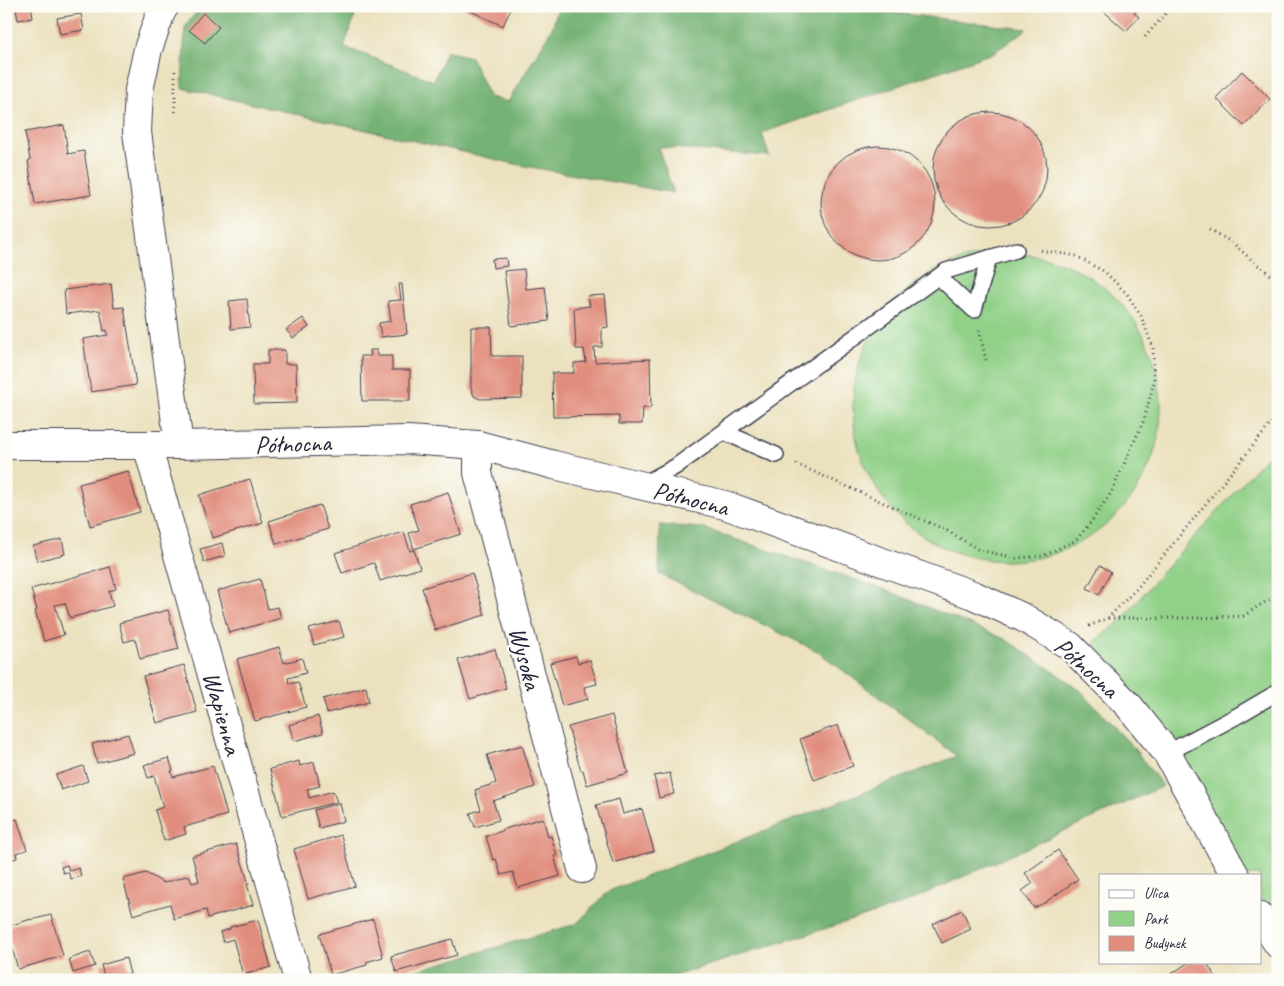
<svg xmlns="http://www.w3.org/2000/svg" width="1284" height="986" font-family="Caveat,sans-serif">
  <rect width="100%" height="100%" fill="#fdfcf7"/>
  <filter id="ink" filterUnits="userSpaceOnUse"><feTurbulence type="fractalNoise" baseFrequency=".02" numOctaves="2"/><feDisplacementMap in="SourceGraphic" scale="10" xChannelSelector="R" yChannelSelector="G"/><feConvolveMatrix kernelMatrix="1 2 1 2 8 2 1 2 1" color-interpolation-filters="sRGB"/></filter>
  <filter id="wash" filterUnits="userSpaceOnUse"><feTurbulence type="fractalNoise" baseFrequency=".0096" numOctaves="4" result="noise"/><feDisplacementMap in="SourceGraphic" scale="20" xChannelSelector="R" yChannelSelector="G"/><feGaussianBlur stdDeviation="1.12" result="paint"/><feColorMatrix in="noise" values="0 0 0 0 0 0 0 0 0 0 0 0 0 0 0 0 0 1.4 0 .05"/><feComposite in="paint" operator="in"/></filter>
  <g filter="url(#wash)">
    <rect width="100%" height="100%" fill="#ebe1be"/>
    <!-- green -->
    <g fill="#90d087" stroke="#597961">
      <circle cx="1007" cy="407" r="154"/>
      <polygon points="1278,444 1278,931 1260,905 1260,875 1242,875 1163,732 1093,642 1120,622 1157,578"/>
    </g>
    <!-- forest -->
    <g fill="#74b274" stroke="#4b6a58">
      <polygon points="201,6 332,6 355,16 344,47 434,81 446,51 471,57 489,97 508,102 552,28 559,6 837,6 1027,29 993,53 762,133 769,156 658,147 674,193 520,165 182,88 185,27"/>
      <polygon points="660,525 702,528 886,590 1005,639 1078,688 1133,747 1163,786 901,905 661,980 384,980 576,924 609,891 957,756 817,651 659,574"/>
    </g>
    <g id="blocks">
      <!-- building -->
      <g fill="#e18d7d">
        <polygon points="6,6 31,6 33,18 18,20 16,9 6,11"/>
        <polygon points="460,6 512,6 503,26"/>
        <polygon points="1098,6 1140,6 1134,13 1139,17 1126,31"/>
        <polygon points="203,13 219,27 205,43 189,30"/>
        <polygon points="81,14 84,30 60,34 57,18"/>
        <polygon points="1242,71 1270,99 1244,126 1216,98"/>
        <circle cx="990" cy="169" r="57"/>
        <polygon points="64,125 68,154 84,151 91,195 35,204 28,161 30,160 25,132"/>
        <circle cx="878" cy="203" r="57"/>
        <polygon points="506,258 507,266 493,268 492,259"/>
        <polygon points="524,269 526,289 545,287 549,321 511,326 504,271"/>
        <polygon points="111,284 114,308 124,307 136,385 91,392 83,339 108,335 107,330 104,331 100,310 66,314 64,290"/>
        <polygon points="399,284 402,284 407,334 381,337 379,323 391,321 388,301 401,300"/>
        <polygon points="605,295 608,327 602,328 602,347 594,347 595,362 650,359 651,408 643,408 642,424 619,424 619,416 553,417 552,373 574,373 574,363 586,362 584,349 576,349 574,308 590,306 588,296"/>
        <polygon points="247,299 250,327 231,329 229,301"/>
        <polygon points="303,318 309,327 293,338 286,330"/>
        <polygon points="471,327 491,327 492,356 522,356 522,398 480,399 474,396 471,388"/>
        <polygon points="268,350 285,350 285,364 296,364 297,403 254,404 253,364 268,364"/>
        <polygon points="370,350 377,350 377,356 392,356 392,370 410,370 410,401 362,401 361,356 371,356"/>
        <polygon points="128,471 140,512 90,526 79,484"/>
        <polygon points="250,479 263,523 212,538 199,495"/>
        <polygon points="448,492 461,534 414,549 409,533 419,530 410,504"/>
        <polygon points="320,505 328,529 276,544 269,521"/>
        <polygon points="404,532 410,551 414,550 420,568 380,581 374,563 342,573 335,553"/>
        <polygon points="62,539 65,554 37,561 33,546"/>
        <polygon points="222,543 225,556 204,562 200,549"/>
        <polygon points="1100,565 1111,572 1099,595 1087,588"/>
        <polygon points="110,567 116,589 109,591 113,606 70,618 65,603 55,605 64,635 44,641 35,611 37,610 31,589"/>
        <polygon points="472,573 485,615 435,630 422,588"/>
        <polygon points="260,579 268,609 278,607 281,618 229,633 217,591"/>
        <polygon points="168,610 179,649 140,659 135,639 124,642 119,623"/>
        <polygon points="339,621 344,637 314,645 309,629"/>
        <polygon points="279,647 284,663 302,658 306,673 288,678 289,684 298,682 306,707 255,721 237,659"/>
        <polygon points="495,649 506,688 470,699 458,660"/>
        <polygon points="576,656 578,663 590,660 597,684 584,687 588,699 562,706 550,663"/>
        <polygon points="184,665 197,712 157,723 143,676"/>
        <polygon points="366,687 369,702 327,713 323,699"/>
        <polygon points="612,715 628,773 587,785 583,770 581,771 568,727"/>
        <polygon points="318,716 323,733 294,741 289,725"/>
        <polygon points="838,725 853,766 814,780 800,739"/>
        <polygon points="128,734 134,753 97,763 92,744"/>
        <polygon points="522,745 535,787 493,801 499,820 475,827 470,813 481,810 475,790 496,783 487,755"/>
        <polygon points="169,758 173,771 171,771 173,777 213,766 227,815 184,827 186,834 164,841 155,810 163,807 154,776 148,778 144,765"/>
        <polygon points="299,761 300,766 314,762 320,786 307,789 309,798 333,791 337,802 282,816 270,769"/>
        <polygon points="83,766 88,781 61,790 56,775"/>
        <polygon points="670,773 674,794 659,798 654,776"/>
        <polygon points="619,799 623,814 642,809 654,851 613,863 596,805"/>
        <polygon points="340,803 344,821 319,828 314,810"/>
        <polygon points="543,818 548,837 551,836 557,856 554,856 560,876 518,888 513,872 501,875 496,859 493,860 486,836 502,831 501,830"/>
        <polygon points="17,819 27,850 16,853 17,858 6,861 6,822"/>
        <polygon points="341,835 355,886 308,899 294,849"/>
        <polygon points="236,844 249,884 247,884 253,905 208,918 206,910 174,919 170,904 133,915 123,879 146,873 164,883 189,875 192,883 199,881 192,856"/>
        <polygon points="1058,850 1078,879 1046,902 1034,908 1022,891 1033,883 1025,873"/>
        <polygon points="67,865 69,871 79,868 81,876 71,879 68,872 63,873 61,867"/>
        <polygon points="962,910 971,929 942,943 933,924"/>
        <polygon points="51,915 63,956 18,969 6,927 31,919 31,920"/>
        <polygon points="373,919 383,957 366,962 367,965 331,975 319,934"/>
        <polygon points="258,920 271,967 243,975 233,939 223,942 220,932 230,929 230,927"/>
        <polygon points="452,939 457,955 396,972 391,956"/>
        <polygon points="90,952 95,966 73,973 69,959"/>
        <polygon points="126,958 130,974 105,980 101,965"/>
        <polygon points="1189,962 1206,962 1218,980 1165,980 1164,979"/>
      </g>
    </g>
  </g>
  <g filter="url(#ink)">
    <use href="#blocks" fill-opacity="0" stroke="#403f4f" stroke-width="1"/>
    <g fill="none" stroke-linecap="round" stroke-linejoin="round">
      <defs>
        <g id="service">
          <polyline points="939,277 974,310 989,258"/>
          <polyline points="724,432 776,455"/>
          <polyline points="642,485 675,467 946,271 1016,250"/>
          <polyline points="1167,753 1237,716 1278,692"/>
        </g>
        <g id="minor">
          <polyline points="165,6 161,12 148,49 139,90 137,132 179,445"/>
          <polyline points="6,445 179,445 408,440 478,445 554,465 725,505 973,595 1024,618 1070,646 1129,706 1167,753 1235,875"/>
          <polyline points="147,445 298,980"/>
          <polyline points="478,445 478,473 582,869"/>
          <polyline points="1260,917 1278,944"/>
        </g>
      </defs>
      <!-- service casing -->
      <use href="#service" stroke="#403f4f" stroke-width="18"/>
      <!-- minor casing -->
      <use href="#minor" stroke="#403f4f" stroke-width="30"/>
      <!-- path -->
      <g stroke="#403f4f" stroke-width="3" stroke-dasharray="1 4" stroke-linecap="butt">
        <polyline points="1145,37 1172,6"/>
        <polyline points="175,71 175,116"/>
        <polyline points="1210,229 1234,244 1255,263 1278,280"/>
        <polyline points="979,330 986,360"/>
        <polyline points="796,464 950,532 979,550 1016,558 1043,556 1076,540 1091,522 1111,493 1144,420 1154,382 1153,348 1141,316 1127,294 1105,272 1076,256 1039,250"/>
        <polyline points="1108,618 1198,618 1243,616 1278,594"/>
        <polyline points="1089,626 1108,618 1138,587 1278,415"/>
      </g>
      <!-- service -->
      <use href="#service" stroke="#fff" stroke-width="15"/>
      <!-- minor -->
      <use href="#minor" stroke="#fff" stroke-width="28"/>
    </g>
  </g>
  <g text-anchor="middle" stroke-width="4.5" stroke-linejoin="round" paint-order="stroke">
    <!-- street labels -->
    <g font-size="25" fill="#22223b" stroke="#fdfcf7">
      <text transform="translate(293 443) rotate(-2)" y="9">Północna</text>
      <text transform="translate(691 498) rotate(14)" y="9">Północna</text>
      <text transform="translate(526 658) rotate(75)" y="9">Wysoka</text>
      <text transform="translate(1087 667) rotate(42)" y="9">Północna</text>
      <text transform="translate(223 713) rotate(74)" y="9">Wapienna</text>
    </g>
  </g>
  <!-- margin -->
  <rect width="1284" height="986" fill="none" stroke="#fdfcf7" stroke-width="25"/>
  <!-- legend -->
  <rect x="1099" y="874" width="162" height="90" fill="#fdfcf7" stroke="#a5a5ac"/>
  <rect x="1109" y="890" width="25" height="8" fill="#ffffff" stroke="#a5a5ac"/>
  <text x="1144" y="898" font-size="15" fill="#22223b">Ulica</text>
  <rect x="1109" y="911" width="25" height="15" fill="#90d087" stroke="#a5a5ac"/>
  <text x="1144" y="924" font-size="15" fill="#22223b">Park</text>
  <rect x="1109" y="936" width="25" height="15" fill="#e18d7d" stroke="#a5a5ac"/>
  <text x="1144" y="948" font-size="15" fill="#22223b">Budynek</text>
</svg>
